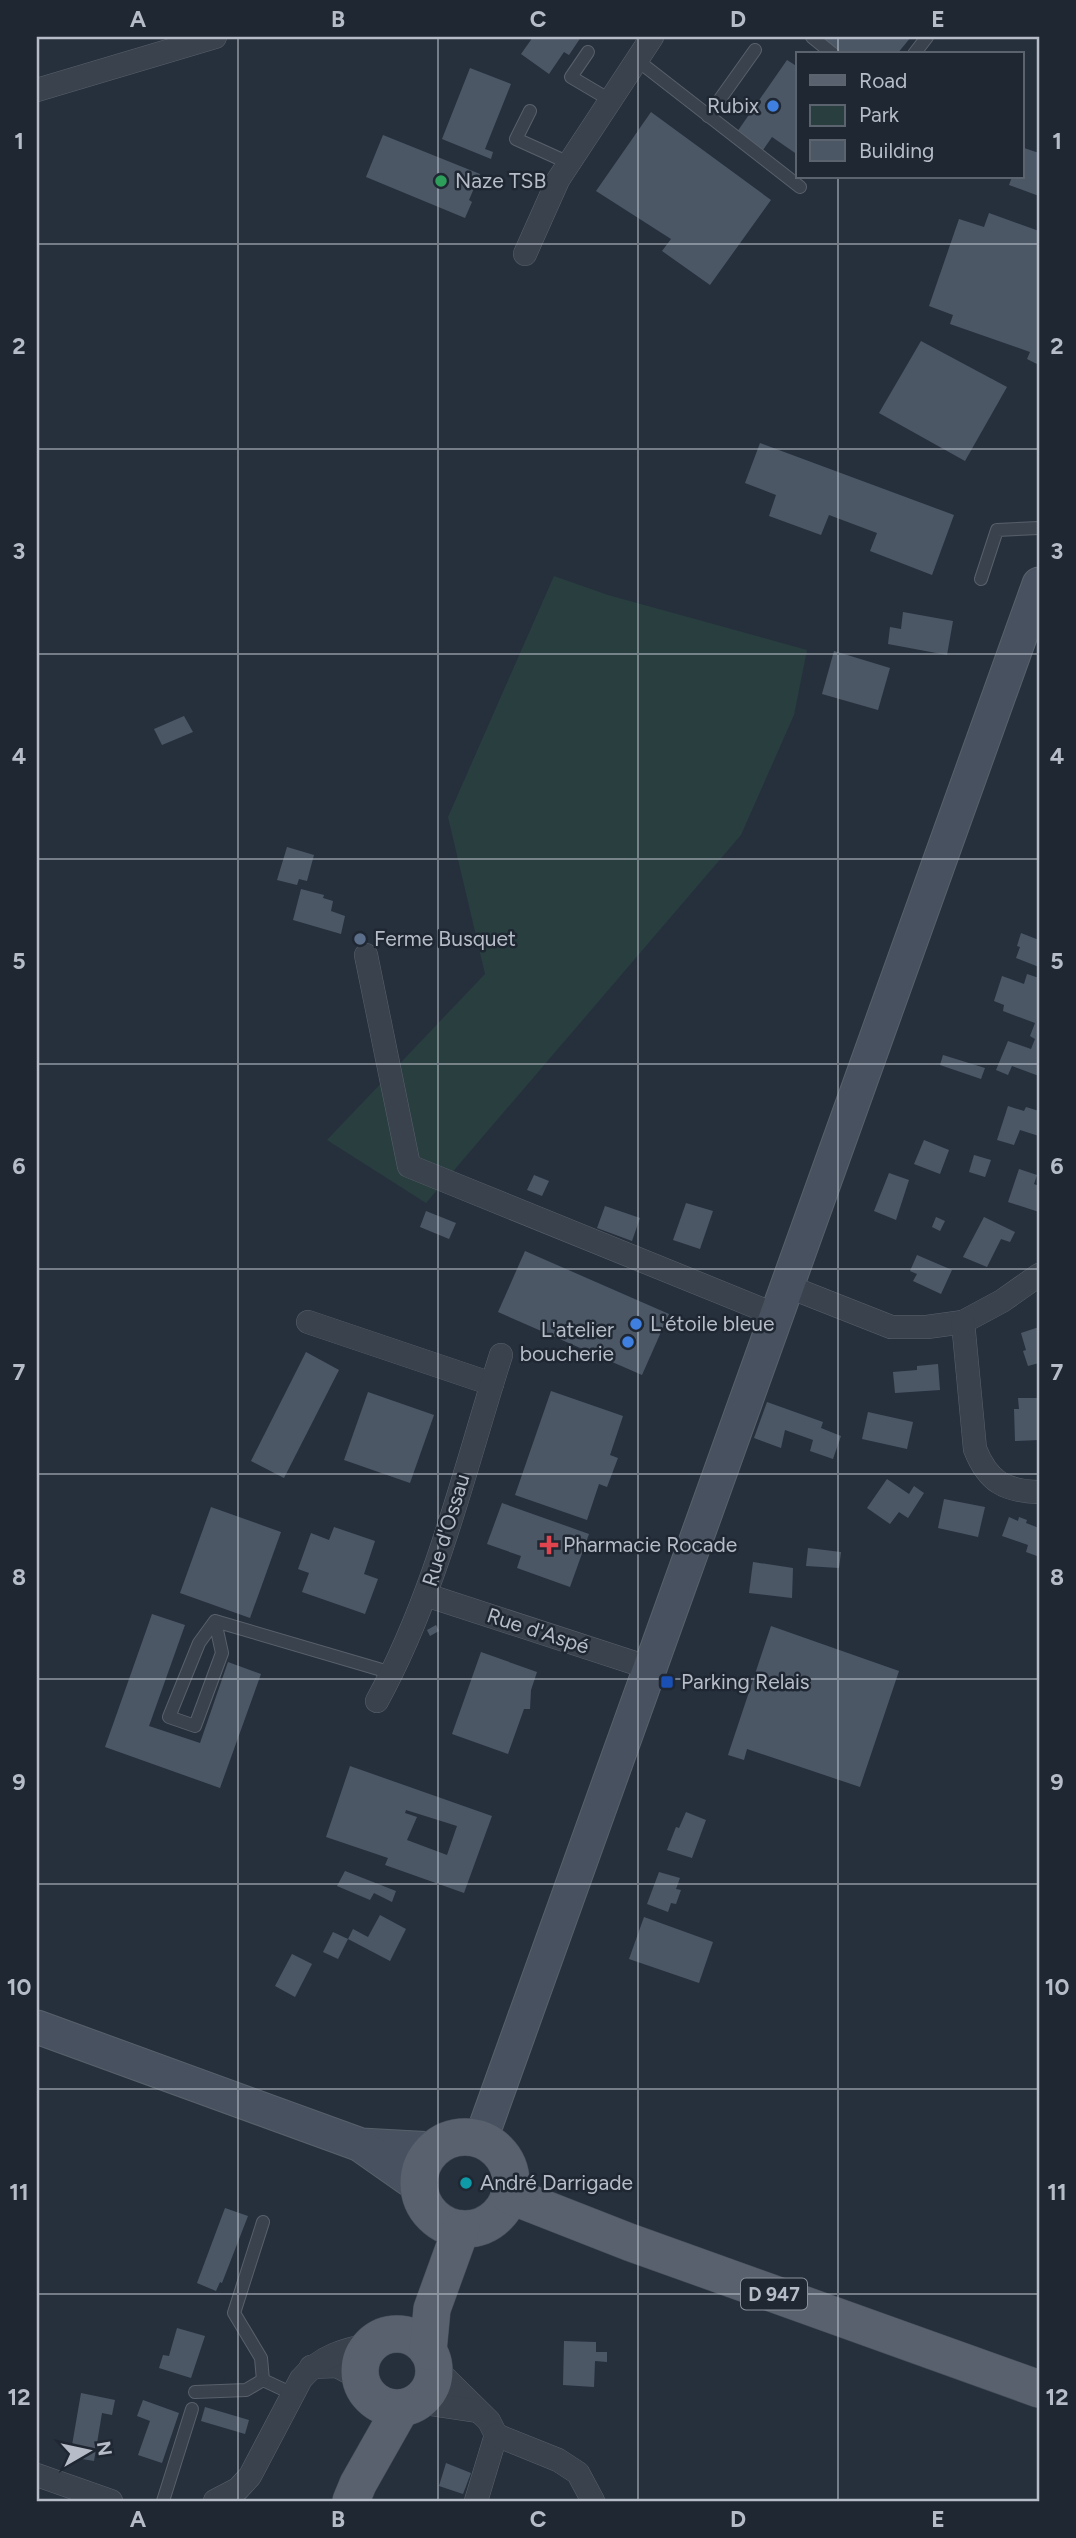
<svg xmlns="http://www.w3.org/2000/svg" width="1076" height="2538" font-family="Figtree,sans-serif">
  <rect width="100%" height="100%" fill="#26303d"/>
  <!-- green -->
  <polygon fill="#293e3f" points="554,576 608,595 807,650 794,715 741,835 426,1203 327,1140 485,974 448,817"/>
  <!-- building -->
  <g fill="#4c5766" fill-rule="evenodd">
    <polygon points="533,37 581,37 569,55 564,52 549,74 521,54"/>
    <polygon points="820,37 911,37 897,54 842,54"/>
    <polygon points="787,60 798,67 798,155 772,137 763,150 737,132"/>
    <polygon points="470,68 511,84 485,149 493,152 491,159 442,139"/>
    <polygon points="651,112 771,200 710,285 662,251 671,239 596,191"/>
    <polygon points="383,135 480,174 469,200 472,202 465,218 366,177"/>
    <polygon points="1024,148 1039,153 1039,196 1009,185 1012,177 1022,177"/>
    <polygon points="989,213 1039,231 1039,365 1027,359 1030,352 950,324 953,315 929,306 959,219 984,227"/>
    <polygon points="921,341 1007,387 965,461 879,413"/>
    <polygon points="760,443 954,515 932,575 870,551 877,533 829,515 821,535 769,516 776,495 745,483"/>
    <polygon points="903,612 953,621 947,655 888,644 890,627 901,629"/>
    <polygon points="834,651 890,668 878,710 822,694"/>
    <polygon points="184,716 193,732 162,745 154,729"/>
    <polygon points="287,847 314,855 307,881 299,879 297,885 277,880"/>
    <polygon points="301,889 324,895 323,898 333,901 331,911 345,916 341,934 293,920"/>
    <polygon points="1021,933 1039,940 1039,967 1016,958 1020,947 1017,946"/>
    <polygon points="1027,974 1039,978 1039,1076 1012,1066 1008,1075 996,1070 1008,1041 1031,1049 1035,1039 1030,1036 1035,1023 1003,1011 1004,1005 994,1001 1002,976 1024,984"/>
    <polygon points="943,1055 985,1068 981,1079 940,1065"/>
    <polygon points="1008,1106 1024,1111 1026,1107 1039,1111 1039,1136 1020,1130 1014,1145 997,1140"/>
    <polygon points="924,1140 949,1150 940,1174 914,1164"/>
    <polygon points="974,1155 991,1160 985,1177 969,1172"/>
    <polygon points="1019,1169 1037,1175 1034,1184 1039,1186 1039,1212 1008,1202"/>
    <polygon points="889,1173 909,1180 896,1220 874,1211"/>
    <polygon points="534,1175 549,1181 542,1196 527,1190"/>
    <polygon points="686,1203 713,1211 700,1249 673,1240"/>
    <polygon points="605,1206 640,1218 632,1241 597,1228"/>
    <polygon points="426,1211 456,1223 449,1239 420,1227"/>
    <polygon points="936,1217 945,1221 940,1231 932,1227"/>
    <polygon points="984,1217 1015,1232 1010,1242 1001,1239 987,1267 963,1257"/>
    <polygon points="525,1251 669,1314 642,1375 498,1312"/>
    <polygon points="917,1255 952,1270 941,1294 913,1281 917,1274 910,1271"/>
    <polygon points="1039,1327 1039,1363 1028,1366 1023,1351 1026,1350 1021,1333"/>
    <polygon points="306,1352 339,1370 284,1478 251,1461"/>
    <polygon points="938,1364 940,1390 895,1393 893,1372 917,1370 917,1366"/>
    <polygon points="551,1391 623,1416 610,1455 618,1458 607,1487 599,1484 587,1520 515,1495"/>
    <polygon points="368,1392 434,1415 410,1483 344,1460"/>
    <polygon points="1018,1398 1039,1398 1039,1440 1015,1441 1014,1409 1019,1409"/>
    <polygon points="767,1402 823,1422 821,1428 841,1436 833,1459 810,1451 813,1440 785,1430 781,1448 754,1438"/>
    <polygon points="868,1412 913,1422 907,1449 862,1439"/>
    <polygon points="887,1479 909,1494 914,1486 924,1493 908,1518 899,1512 890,1524 867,1508"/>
    <polygon points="944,1499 985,1507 978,1537 938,1528"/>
    <polygon points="502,1503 589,1534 570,1587 517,1568 521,1556 487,1544"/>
    <polygon points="211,1507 281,1532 250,1618 180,1593"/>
    <polygon points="1009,1517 1018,1521 1019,1517 1027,1520 1026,1523 1039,1528 1039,1549 1037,1556 1026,1552 1028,1545 1002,1536"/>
    <polygon points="334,1527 375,1541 364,1574 378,1579 365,1614 302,1592 309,1573 298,1569 311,1533 329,1540"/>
    <polygon points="808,1548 841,1552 839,1568 806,1566"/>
    <polygon points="753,1562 793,1568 792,1598 749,1593"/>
    <polygon points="152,1614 185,1625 149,1726 200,1743 228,1662 261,1674 220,1788 105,1747"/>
    <polygon points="436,1625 439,1631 430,1636 427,1630"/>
    <polygon points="771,1626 899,1671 860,1787 747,1749 744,1760 728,1755"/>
    <polygon points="481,1652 537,1672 531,1690 530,1709 524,1709 508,1754 452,1734"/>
    <path d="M350 1766 492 1816 464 1893 385 1865 388 1858 326 1837ZM406 1810 457 1826 447 1855 407 1840 417 1817 405 1813Z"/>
    <polygon points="686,1812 706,1820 692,1858 667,1850 676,1827 679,1828"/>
    <polygon points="345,1871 396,1891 392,1902 374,1893 370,1900 337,1886"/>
    <polygon points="659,1872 680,1878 676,1889 681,1890 676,1904 671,1903 668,1912 647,1904"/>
    <polygon points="380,1915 406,1929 390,1961 348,1939 353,1929 368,1937"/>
    <polygon points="644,1917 713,1942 699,1983 629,1959"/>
    <polygon points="333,1932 348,1939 338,1959 323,1952"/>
    <polygon points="292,1954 312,1964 295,1997 275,1986"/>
    <polygon points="225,2208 248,2216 222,2283 220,2282 216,2291 197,2283"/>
    <polygon points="177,2328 205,2336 191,2378 159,2368 163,2355 169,2356"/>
    <polygon points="564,2341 596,2342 596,2352 607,2352 607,2362 595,2361 594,2387 563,2385"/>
    <polygon points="81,2393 115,2400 112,2415 102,2413 94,2461 70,2457"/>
    <polygon points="143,2400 179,2413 162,2463 138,2455 150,2421 137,2416"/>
    <polygon points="205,2407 249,2420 245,2434 201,2421"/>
    <polygon points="446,2463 471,2473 463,2494 439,2486"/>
  </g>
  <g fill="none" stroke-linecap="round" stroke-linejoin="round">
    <defs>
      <g id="lane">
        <polyline points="812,37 833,54"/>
        <polyline points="588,52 571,77 610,100"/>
        <polyline points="914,54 927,37"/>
        <polyline points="637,60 800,187"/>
        <polyline points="530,111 516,139 569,163"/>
        <polyline points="708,116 755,50"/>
        <polyline points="981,579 997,530 1039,528"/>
        <polyline points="215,1621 222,1653 195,1726 169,1717 199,1643 215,1621 392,1673"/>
        <polyline points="263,2222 234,2313 261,2358 263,2380 293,2394"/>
        <polyline points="195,2392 246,2390 263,2380"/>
        <polyline points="163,2501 192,2409"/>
      </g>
      <g id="street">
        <polyline points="37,90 215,37"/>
        <polyline points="525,254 558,180 652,37"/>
        <polyline points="366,955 409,1166 776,1315"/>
        <polyline points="787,1286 891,1327 927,1327 963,1322 1002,1301 1039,1275"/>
        <polyline points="308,1322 492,1384"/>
        <path d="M963 1322 975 1449C988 1482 1005 1491 1039 1492"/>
        <polyline points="426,1595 650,1668"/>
        <path d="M377 1701C436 1593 464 1471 501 1355"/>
        <polyline points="433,2366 489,2421 496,2435 476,2501"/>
        <polyline points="311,2367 337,2366 361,2379"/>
        <polyline points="417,2402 477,2411"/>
        <polyline points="496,2435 558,2460 578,2473 593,2501"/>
        <polyline points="37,2475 111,2501"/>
        <path d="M215 2501 238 2489 250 2476 301 2379C321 2356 343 2350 372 2344"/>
      </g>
      <g id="secondary">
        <polyline points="37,2027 361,2145 434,2149"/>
        <polyline points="481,2139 1039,584"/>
        <polyline points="363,2147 420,2187"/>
      </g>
      <g id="primary">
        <circle cx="465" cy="2183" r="46"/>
        <polyline points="509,2195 629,2242 1039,2389"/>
        <circle cx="397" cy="2371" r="37"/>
        <polyline points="428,2351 432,2309 461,2229"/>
        <polyline points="351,2501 358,2484 401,2408"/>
      </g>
    </defs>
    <!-- lane casing -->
    <use href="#lane" stroke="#58606b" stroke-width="14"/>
    <!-- street casing -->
    <use href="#street" stroke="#58606b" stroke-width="24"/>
    <!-- secondary casing -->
    <use href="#secondary" stroke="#58606b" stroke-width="35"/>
    <!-- primary casing -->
    <use href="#primary" stroke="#434b57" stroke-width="38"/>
    <!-- lane -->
    <use href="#lane" stroke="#3a424d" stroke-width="12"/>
    <!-- street -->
    <use href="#street" stroke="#3a424d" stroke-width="23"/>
    <!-- secondary -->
    <use href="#secondary" stroke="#485160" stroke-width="33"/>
    <!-- primary -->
    <use href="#primary" stroke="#58616d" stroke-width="37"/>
  </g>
  <!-- grid -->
  <path fill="none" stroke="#b6bdc8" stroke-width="2" stroke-opacity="0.55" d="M238 37V2501M438 37V2501M638 37V2501M838 37V54M838 177V2501M37 244H1039M37 449H1039M37 654H1039M37 859H1039M37 1064H1039M37 1269H1039M37 1474H1039M37 1679H1039M37 1884H1039M37 2089H1039M37 2294H1039"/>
  <!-- markers -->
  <g fill="#3f7fe0" stroke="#1f2733" stroke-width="2.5">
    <circle cx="773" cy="106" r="7"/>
    <circle cx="636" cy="1324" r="7"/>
    <circle cx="628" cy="1342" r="7"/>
  </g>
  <circle fill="#2e9e5b" stroke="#1f2733" stroke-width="2.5" cx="441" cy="181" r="7"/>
  <circle fill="#5c6f8a" stroke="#1f2733" stroke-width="2.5" cx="360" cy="939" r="7"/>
  <path fill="#e0444e" stroke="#1f2733" stroke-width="2.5" d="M545.5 1534.5h7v7h7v7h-7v7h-7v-7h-7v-7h7z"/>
  <rect fill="#1a4fb4" stroke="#1f2733" stroke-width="2.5" x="660" y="1675" width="14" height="14" rx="3.5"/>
  <circle fill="#0f9aa8" stroke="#1f2733" stroke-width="2.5" cx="466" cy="2183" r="7"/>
  <g text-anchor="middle" stroke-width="5" stroke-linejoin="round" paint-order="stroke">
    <!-- shield labels -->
    <rect fill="#1f2733" stroke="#89909b" stroke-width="2" x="741" y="2278.5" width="66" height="31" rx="5"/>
    <g font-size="19" font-weight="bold" fill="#b6bdc8">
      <text x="774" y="2301">D 947</text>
    </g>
    <!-- poi labels -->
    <g font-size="21" fill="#b6bdc8" stroke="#1f2733" text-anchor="start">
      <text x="759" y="113" text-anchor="end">Rubix</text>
      <text x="455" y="188">Naze TSB</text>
      <text x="374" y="946">Ferme Busquet</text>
      <text x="650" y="1331">L'étoile bleue</text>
      <text x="614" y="1337" text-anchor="end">L'atelier<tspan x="614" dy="24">boucherie</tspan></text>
      <text x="563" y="1552">Pharmacie Rocade</text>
      <text x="681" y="1689">Parking Relais</text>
      <text x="480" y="2190">André Darrigade</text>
    </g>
    <!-- street labels -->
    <g font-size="21" fill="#b6bdc8" stroke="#1f2733">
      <text transform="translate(446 1530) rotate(-73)" y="7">Rue d'Ossau</text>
      <text transform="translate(538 1631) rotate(18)" y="7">Rue d'Aspé</text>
    </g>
  </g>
  <!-- border -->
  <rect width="1076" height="2538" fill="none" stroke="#1f2733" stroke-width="77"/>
  <!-- legend -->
  <rect x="796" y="52" width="228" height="126" fill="#1f2733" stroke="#5b636f" stroke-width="2"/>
  <rect x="810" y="75" width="35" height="10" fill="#58616d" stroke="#5b636f" stroke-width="2"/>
  <text x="859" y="88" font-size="21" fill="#b6bdc8">Road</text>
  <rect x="810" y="105" width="35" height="21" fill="#293e3f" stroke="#5b636f" stroke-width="2"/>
  <text x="859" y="122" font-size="21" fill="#b6bdc8">Park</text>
  <rect x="810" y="140" width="35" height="21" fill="#4c5766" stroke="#5b636f" stroke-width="2"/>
  <text x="859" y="158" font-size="21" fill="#b6bdc8">Building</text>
  <!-- north arrow -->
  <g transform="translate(88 2451) rotate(81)" stroke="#1f2733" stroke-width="5" paint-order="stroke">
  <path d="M0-5L12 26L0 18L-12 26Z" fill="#b6bdc8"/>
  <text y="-10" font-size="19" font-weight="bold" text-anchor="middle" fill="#b6bdc8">N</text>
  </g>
  <rect x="38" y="38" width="1000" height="2462" fill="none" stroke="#b6bdc8" stroke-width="2.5"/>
  <g font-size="23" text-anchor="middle" font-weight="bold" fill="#b6bdc8">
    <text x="138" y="27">A</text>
    <text x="338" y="27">B</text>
    <text x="538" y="27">C</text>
    <text x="738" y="27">D</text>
    <text x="938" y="27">E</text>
    <text x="19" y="149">1</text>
    <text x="1057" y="149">1</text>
    <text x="19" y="354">2</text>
    <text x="1057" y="354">2</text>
    <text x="19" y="559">3</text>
    <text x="1057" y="559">3</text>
    <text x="19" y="764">4</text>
    <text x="1057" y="764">4</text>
    <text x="19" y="969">5</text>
    <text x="1057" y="969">5</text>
    <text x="19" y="1174">6</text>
    <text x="1057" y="1174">6</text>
    <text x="19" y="1380">7</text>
    <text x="1057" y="1380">7</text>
    <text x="19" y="1585">8</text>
    <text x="1057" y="1585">8</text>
    <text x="19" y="1790">9</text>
    <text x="1057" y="1790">9</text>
    <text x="19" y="1995">10</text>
    <text x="1057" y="1995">10</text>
    <text x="19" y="2200">11</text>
    <text x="1057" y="2200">11</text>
    <text x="19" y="2405">12</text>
    <text x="1057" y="2405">12</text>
    <text x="138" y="2527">A</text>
    <text x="338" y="2527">B</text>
    <text x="538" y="2527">C</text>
    <text x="738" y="2527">D</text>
    <text x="938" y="2527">E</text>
  </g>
</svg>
